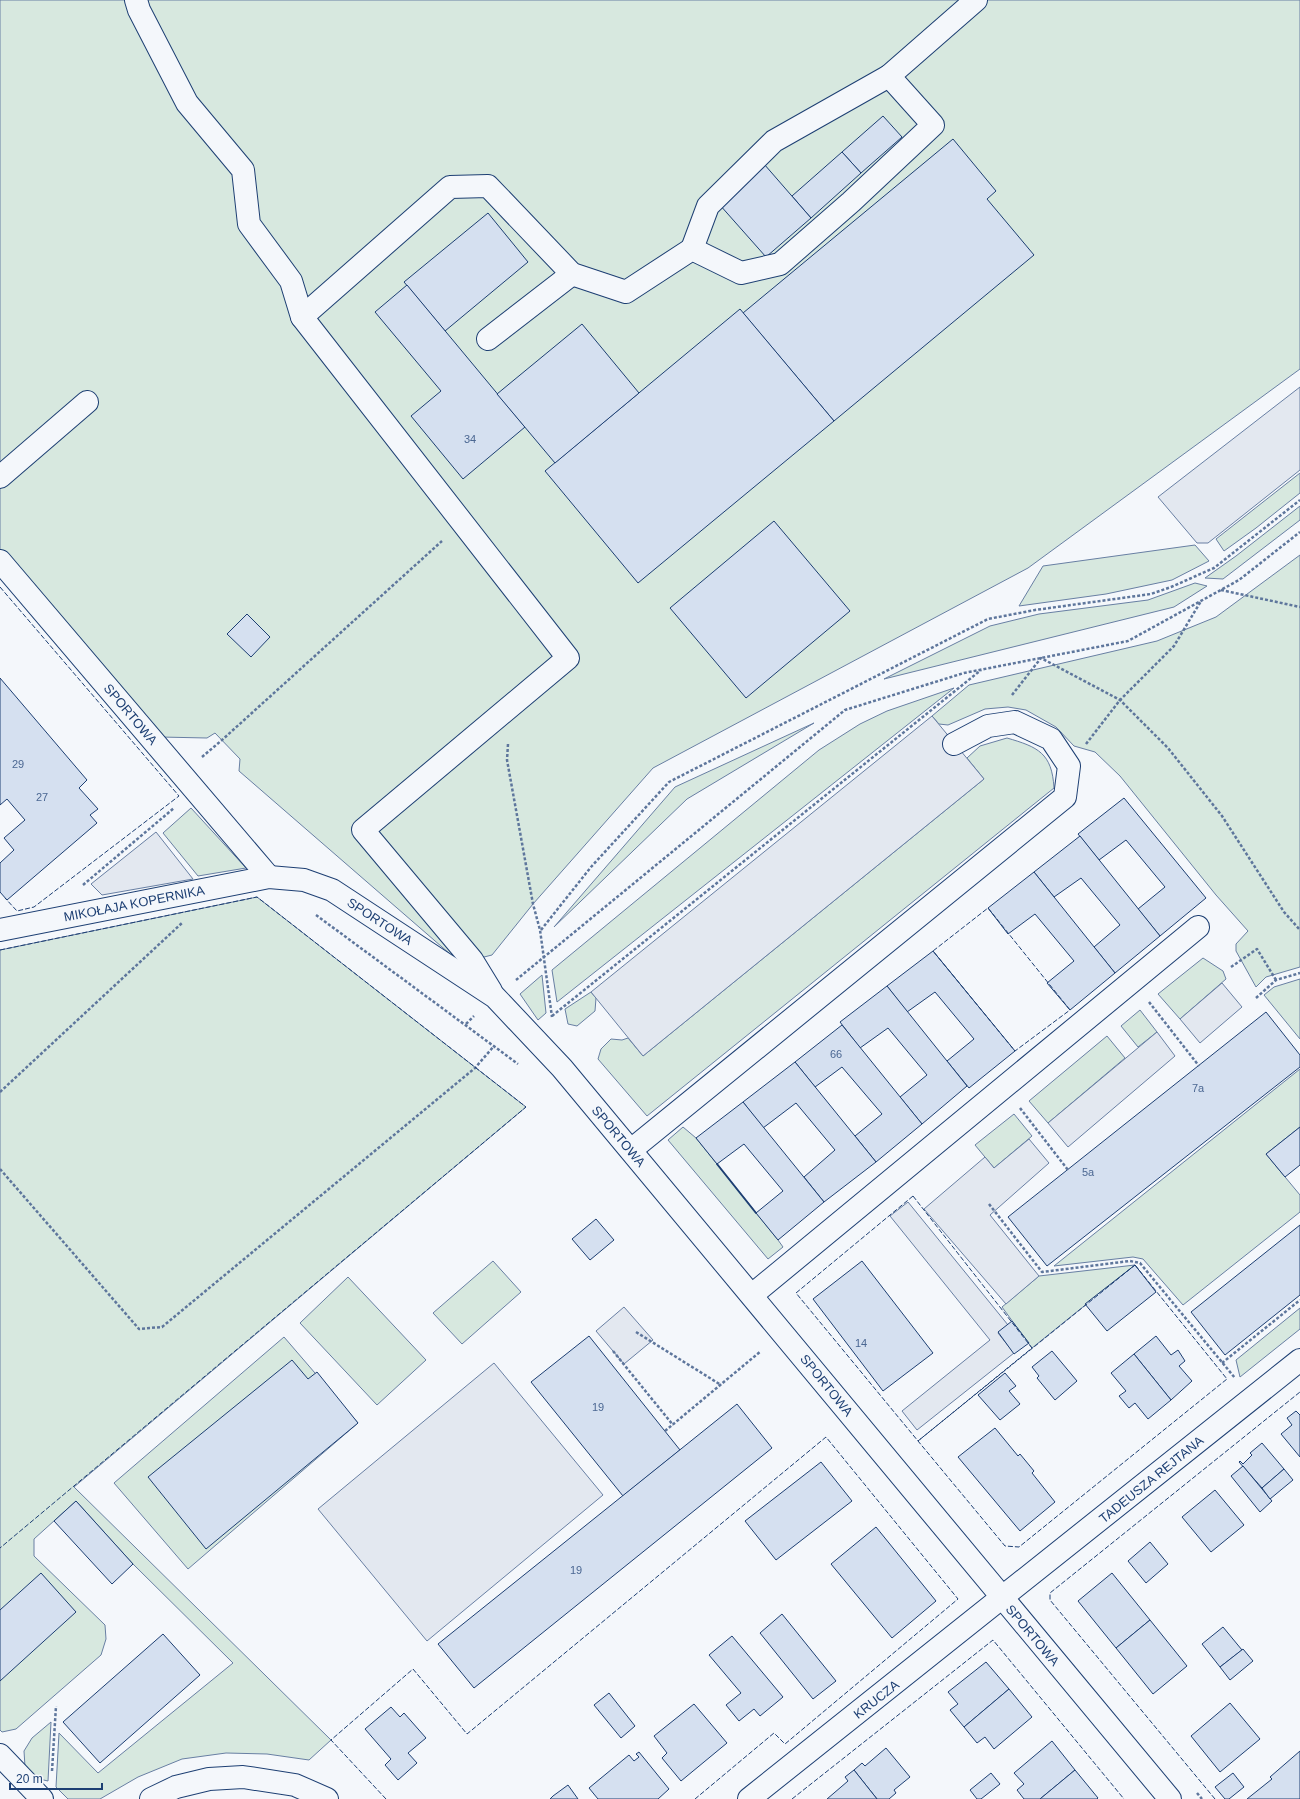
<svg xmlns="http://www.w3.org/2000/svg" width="1300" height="1799" font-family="Helvetica,sans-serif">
  <rect width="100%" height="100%" fill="#f4f7fb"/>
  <!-- green -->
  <g fill="#d7e8df" stroke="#687fa3">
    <polygon points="0,0 1300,0 1300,369 1028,568 653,768 533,904 492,955 472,960 457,960 239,771 240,759 215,733 207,738 160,737 0,550"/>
    <polygon points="1300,473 1300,493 1256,528 1224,551 1216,539"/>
    <polygon points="1300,506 1300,520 1223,579 1205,578 1236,556"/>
    <polygon points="1195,545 1209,561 1172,580 1106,594 1019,606 1043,566"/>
    <polygon points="1300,555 1300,967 1266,977 1256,987 1236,951 1236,944 1248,931 1216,895 1120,776 1095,752 1074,746 1056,727 1026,710 1008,707 985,709 948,725 939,724 932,716 969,685 1157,641 1216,617"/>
    <polygon points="1195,583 1207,586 1174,607 884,679 990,626 1039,614 1148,600"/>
    <polygon points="954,688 557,1002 552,970 819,750 860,724 887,711"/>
    <polygon points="814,723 687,799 554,927 675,787"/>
    <path d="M1007 738C1038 747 1052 753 1054 788L647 1116 598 1059 601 1049 611 1039 622 1040 628 1038 643 1056 984 779 967 758 980 746Z"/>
    <polygon points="191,808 246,868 198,876 163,833"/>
    <polygon points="257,897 526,1107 74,1487 331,1740 309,1760 267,1754 226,1753 182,1759 138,1777 100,1799 68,1799 56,1787 59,1733 98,1773 233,1663 133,1564 76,1501 34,1539 34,1556 105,1625 106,1639 101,1655 16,1729 2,1732 0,1730 0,950"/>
    <polygon points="1203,958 1223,971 1226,979 1180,1019 1158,994"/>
    <polygon points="542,975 546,1013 538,1020 520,994"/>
    <polygon points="1300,979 1300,1039 1264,995 1274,987"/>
    <polygon points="591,992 596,998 595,1011 577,1026 568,1024 565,1009"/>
    <polygon points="1140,1010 1157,1032 1138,1047 1121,1026"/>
    <polygon points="1107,1036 1125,1058 1048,1123 1029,1101"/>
    <polygon points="1300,1069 1300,1127 1266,1154 1300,1195 1300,1212 1183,1305 1143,1259 1133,1257 1054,1266"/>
    <polygon points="1014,1114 1032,1136 994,1168 975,1145"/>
    <polygon points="683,1127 696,1138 778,1240 783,1247 768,1259 668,1140"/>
    <polygon points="493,1261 521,1292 462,1344 433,1313"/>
    <polygon points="1135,1265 1032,1348 1002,1307 1039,1276"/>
    <polygon points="348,1277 426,1360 377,1405 300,1323"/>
    <polygon points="1300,1308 1300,1329 1240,1377 1236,1360"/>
    <polygon points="284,1337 358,1423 188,1569 114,1483"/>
    <polygon points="51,1722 48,1781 35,1778 25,1767 24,1751 32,1738"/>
  </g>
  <!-- parking -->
  <g fill="#e3e8f0" stroke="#687fa3">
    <polygon points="1300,387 1300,470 1208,543 1197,543 1158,497"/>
    <polygon points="932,716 984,779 643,1056 591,992"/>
    <polygon points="156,832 193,879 102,895 91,884"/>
    <polygon points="1222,983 1242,1007 1200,1043 1180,1019"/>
    <polygon points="1157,1032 1175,1056 1068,1147 1048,1123"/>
    <polygon points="1029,1139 1049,1163 990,1215 1039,1276 1006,1304 924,1209 985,1157 994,1168"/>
    <polygon points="908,1202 1008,1325 998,1333 1014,1353 917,1430 902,1411 990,1340 890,1216"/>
    <polygon points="624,1307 653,1340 624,1364 596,1331"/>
    <polygon points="494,1363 603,1495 427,1641 318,1509"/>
  </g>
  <!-- building -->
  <g fill="#d5e0f0" stroke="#1d3f73">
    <polygon points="883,116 902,137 861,173 842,152"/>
    <polygon points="953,139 996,191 987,199 1034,255 834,421 743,313"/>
    <polygon points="842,152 861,173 811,218 792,196"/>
    <polygon points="764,164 811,218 766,257 719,204"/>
    <polygon points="488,213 528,262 445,331 404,282"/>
    <polygon points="407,285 525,427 463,479 411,416 441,391 375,312"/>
    <polygon points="740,309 834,421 638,583 545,471"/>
    <polygon points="582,324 639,393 555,463 497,394"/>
    <polygon points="774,521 850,611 746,698 670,608"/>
    <polygon points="247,614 270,637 251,657 227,634"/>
    <polygon points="0,678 87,780 79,788 98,809 90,815 97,823 7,900 0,892 0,863 14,850 4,838 25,820 7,799 0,805"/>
    <polygon points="1124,798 1206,898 1160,936 1138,909 1165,887 1126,840 1099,860 1078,834"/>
    <polygon points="1080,836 1160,936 1115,973 1094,947 1120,925 1081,878 1054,897 1034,872"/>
    <polygon points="1034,872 1115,973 1070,1010 1047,983 1074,961 1035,914 1008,934 988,908"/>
    <polygon points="933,951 1015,1051 969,1088 947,1061 974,1039 935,992 907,1012 887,986"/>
    <polygon points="887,986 967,1086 922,1124 900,1097 927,1075 888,1028 860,1048 840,1022"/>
    <polygon points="1266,1012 1300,1055 1300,1067 1047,1266 1008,1217"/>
    <polygon points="842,1025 922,1124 876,1162 855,1136 882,1114 842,1067 815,1087 795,1062"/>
    <polygon points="795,1062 876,1162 824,1202 804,1177 835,1150 796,1103 763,1128 743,1102"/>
    <polygon points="743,1102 824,1202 778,1240 756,1213 783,1191 744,1144 717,1164 696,1138"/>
    <polygon points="1300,1127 1300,1165 1285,1177 1266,1154"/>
    <polygon points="596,1219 614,1240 590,1260 572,1239"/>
    <polygon points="1300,1225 1300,1295 1225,1355 1191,1312"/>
    <polygon points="862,1261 933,1353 883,1391 813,1299"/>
    <polygon points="1135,1265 1156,1292 1107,1331 1085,1304"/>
    <polygon points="1012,1321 1029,1343 1014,1354 998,1332"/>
    <polygon points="589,1336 680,1450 623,1496 531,1382"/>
    <polygon points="1156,1336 1171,1355 1178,1350 1185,1361 1179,1366 1192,1381 1171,1400 1134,1354"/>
    <polygon points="1052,1351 1077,1381 1055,1400 1037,1378 1039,1376 1032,1367"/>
    <polygon points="1134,1354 1171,1400 1148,1419 1135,1403 1129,1408 1119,1396 1126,1391 1111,1373"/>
    <polygon points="292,1360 308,1379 317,1372 358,1423 206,1549 148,1477"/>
    <polygon points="1005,1373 1016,1386 1009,1391 1020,1404 1000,1420 978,1395"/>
    <polygon points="737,1404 772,1448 474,1688 438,1644"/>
    <polygon points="1296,1411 1300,1415 1300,1457 1281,1434 1292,1425 1287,1418"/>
    <polygon points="995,1428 1018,1456 1020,1454 1034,1471 1032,1473 1055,1502 1020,1531 958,1457"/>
    <polygon points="1262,1443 1284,1469 1262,1488 1239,1462 1240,1461 1243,1464 1252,1455 1250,1453"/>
    <polygon points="821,1462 852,1501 776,1560 745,1521"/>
    <polygon points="1243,1466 1272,1501 1260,1512 1231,1476"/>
    <polygon points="1284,1469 1293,1480 1270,1499 1262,1488"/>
    <polygon points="1215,1490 1244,1525 1211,1552 1182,1517"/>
    <polygon points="76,1501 133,1564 112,1584 54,1521"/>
    <polygon points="876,1527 936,1601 892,1638 831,1564"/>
    <polygon points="1150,1542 1168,1564 1146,1583 1128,1561"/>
    <polygon points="41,1573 76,1612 0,1681 0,1610"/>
    <polygon points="1112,1573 1150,1620 1116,1648 1078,1601"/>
    <polygon points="782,1614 836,1681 813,1699 760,1633"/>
    <polygon points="1150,1620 1187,1666 1153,1694 1116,1648"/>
    <polygon points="1223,1627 1242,1650 1220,1667 1202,1644"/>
    <polygon points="163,1634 200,1675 100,1763 63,1722"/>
    <polygon points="732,1636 783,1697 760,1716 754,1709 739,1721 726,1705 741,1693 709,1655"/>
    <polygon points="1243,1649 1253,1661 1230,1680 1220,1667"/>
    <polygon points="986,1662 1009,1689 964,1727 950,1710 958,1704 948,1692"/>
    <polygon points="1009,1689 1032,1717 994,1749 985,1737 977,1743 964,1727"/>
    <polygon points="609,1693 635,1726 621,1738 594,1705"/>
    <polygon points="1230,1703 1260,1739 1220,1772 1191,1736"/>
    <polygon points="694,1704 727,1743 681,1781 662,1758 667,1753 654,1736"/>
    <polygon points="391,1707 400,1717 404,1713 426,1738 408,1753 417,1763 398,1780 385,1765 391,1759 365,1729"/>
    <polygon points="1052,1741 1075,1770 1040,1799 1024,1799 1017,1790 1024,1784 1014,1773"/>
    <polygon points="886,1748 910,1777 894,1790 896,1793 889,1799 877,1799 854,1770 862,1763 865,1766"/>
    <polygon points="1300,1751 1300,1799 1247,1799 1272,1779 1270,1777"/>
    <polygon points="639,1752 669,1789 658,1799 598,1799 589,1788 629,1755 634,1761 639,1757 636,1754"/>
    <polygon points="854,1770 877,1799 827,1799 848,1781 845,1777"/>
    <polygon points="1075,1770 1098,1798 1097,1799 1040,1799"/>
    <polygon points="991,1773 1000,1784 981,1799 977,1799 970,1790"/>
    <polygon points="1233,1773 1244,1787 1229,1799 1225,1799 1215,1787"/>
    <polygon points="568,1785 578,1799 550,1799 553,1796"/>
  </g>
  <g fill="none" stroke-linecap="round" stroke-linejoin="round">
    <defs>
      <g id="minor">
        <polyline points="136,0 139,10 187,103 243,170 249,224 291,281 302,317 568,658 363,830 472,960 491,991"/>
        <polyline points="692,249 708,206 774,141 889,76"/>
        <polyline points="302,317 450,187 488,186 572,274 626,292 692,249 741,273 780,264 851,202 933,125 889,76 976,0"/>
        <polyline points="488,339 572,274"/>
        <polyline points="0,477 87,402"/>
        <polyline points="0,561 269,877"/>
        <polyline points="0,930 269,877 304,880 332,890 495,997 562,1068 1170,1799"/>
        <polyline points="631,1150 1065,797 1069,766 1051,739 1015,722 988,726 954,744"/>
        <polyline points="752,1295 1198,927"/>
        <polyline points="0,1755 42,1799"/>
        <polyline points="151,1799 176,1787 209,1779 243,1777 295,1785 327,1799"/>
        <polyline points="749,1799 1300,1360"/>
      </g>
    </defs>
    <!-- minor casing -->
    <use href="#minor" stroke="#1d3f73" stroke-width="24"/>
    <!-- path -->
    <g stroke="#5e769c" stroke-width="2.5" stroke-dasharray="3 2" stroke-linecap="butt">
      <polyline points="1221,590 1300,607"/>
      <polyline points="1012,695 1041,658 1120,700 1168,748 1222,816 1284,912 1300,930"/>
      <polyline points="508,744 507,760 533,904 540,930 552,1017"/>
      <polyline points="1086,744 1120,700 1174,646 1201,601"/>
      <polyline points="202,757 222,740 442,541"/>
      <polyline points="83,885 174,808"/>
      <polyline points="316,915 518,1064"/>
      <polyline points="541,930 591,867 669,782 988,619 1035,610 1151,594 1171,587 1214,568 1300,500"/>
      <polyline points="1231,967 1257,949 1276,980"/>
      <polyline points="516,980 845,710 964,673 1128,641 1239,580 1300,532"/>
      <polyline points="1256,998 1276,980 1300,973"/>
      <polyline points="1149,1002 1199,1066"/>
      <polyline points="552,1016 981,670"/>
      <polyline points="466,1024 474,1016"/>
      <polyline points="0,1092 182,923"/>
      <polyline points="1020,1108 1068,1170"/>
      <polyline points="0,1169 139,1329 162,1327 475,1068 494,1046"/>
      <polyline points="989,1204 1042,1272 1130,1261 1140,1263 1235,1378"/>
      <polyline points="636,1332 721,1385"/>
      <polyline points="613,1351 673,1425"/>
      <polyline points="1222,1363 1300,1300"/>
      <polyline points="665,1431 761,1351"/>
      <polyline points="52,1771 56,1706"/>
      <polyline points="1197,1793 1202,1799"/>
    </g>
    <!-- minor -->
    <use href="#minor" stroke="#f4f7fb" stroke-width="22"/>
    <!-- fence -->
    <g stroke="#1d3f73" stroke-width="1" stroke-dasharray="5 2" stroke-linecap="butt">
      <polyline points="0,587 179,796 34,907 17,911 5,898"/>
      <polygon points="988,908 1070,1010 1015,1051 933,951"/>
      <polyline points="0,950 257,897 526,1107 0,1548"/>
      <polygon points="913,1196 1032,1348 918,1441 796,1293"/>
      <polygon points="1135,1265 1227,1379 1019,1547 1005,1546 918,1441"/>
      <polyline points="386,1799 331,1740 413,1669 467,1734 826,1437 958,1599 785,1744 774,1733 695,1799"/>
      <polyline points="792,1799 993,1640 1124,1799"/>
      <polyline points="1215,1799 1050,1600 1050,1593 1300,1392"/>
    </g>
    <!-- wall -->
    <polyline stroke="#1d3f73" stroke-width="2" points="717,1164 756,1213"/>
  </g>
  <g text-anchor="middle" stroke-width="3" stroke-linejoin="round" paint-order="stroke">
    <!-- number labels -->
    <g font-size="11" fill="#4b6792">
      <text x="470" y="443">34</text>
      <text x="18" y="768">29</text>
      <text x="42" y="801">27</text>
      <text x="836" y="1058">66</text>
      <text x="1198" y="1092">7a</text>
      <text x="1088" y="1176">5a</text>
      <text x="861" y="1347">14</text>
      <text x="598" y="1411">19</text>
      <text x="576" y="1574">19</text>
    </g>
    <!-- street labels -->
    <g font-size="13" fill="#1d3f73" stroke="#f4f7fb">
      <text transform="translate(131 714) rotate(50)" y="5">SPORTOWA</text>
      <text transform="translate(134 903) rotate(-11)" y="5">MIKOŁAJA KOPERNIKA</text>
      <text transform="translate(380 921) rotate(33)" y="5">SPORTOWA</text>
      <text transform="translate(619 1136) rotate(50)" y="5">SPORTOWA</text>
      <text transform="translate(827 1385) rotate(51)" y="5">SPORTOWA</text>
      <text transform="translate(1151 1479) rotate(-39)" y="5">TADEUSZA REJTANA</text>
      <text transform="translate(1033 1635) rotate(50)" y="5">SPORTOWA</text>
      <text transform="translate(876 1699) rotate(-38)" y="5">KRUCZA</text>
    </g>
  </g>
  <!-- scale -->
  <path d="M10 1783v6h92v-6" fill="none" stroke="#1d3f73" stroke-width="2"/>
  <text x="16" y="1783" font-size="12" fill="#1d3f73" stroke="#f4f7fb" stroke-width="3" paint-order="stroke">20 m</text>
</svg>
